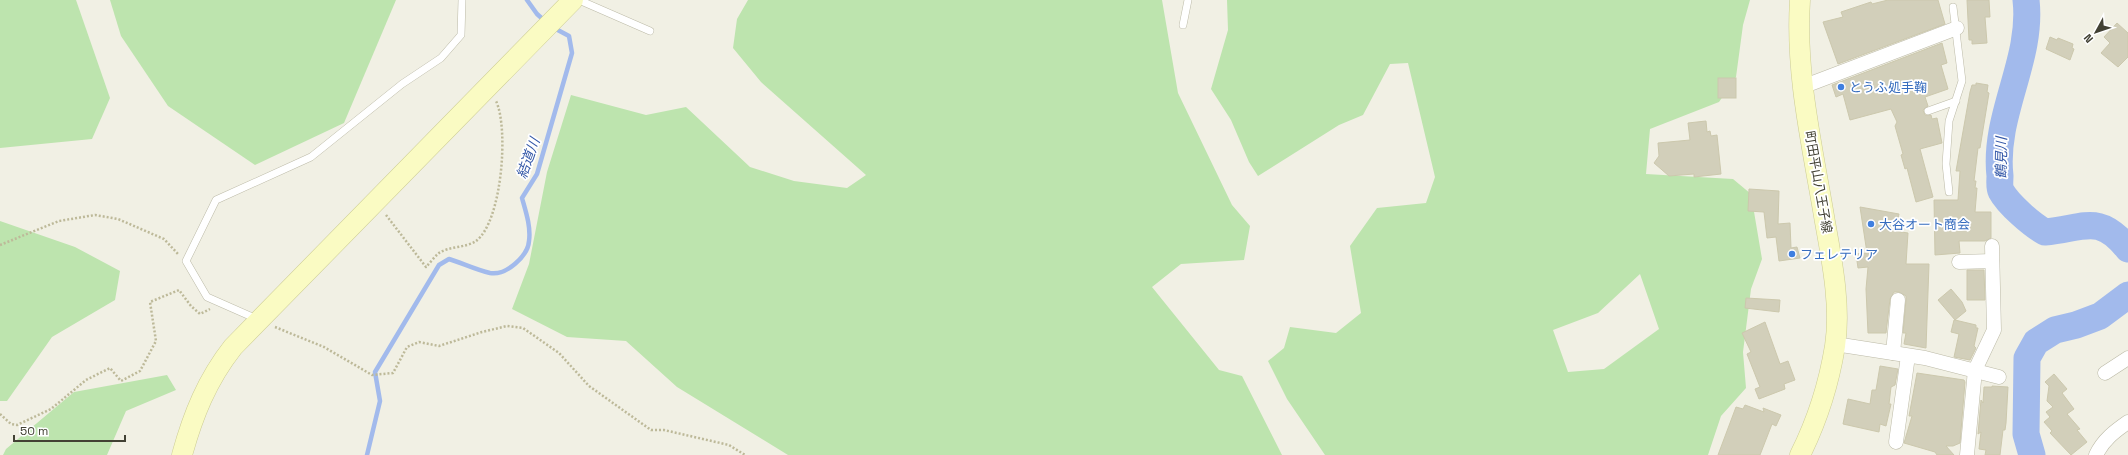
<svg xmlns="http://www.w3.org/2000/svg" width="2128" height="455" font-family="'Space Grotesk','Noto Sans JP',sans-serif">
  <rect width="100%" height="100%" fill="#f1f0e4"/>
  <!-- green -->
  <g fill="#bde4ae" fill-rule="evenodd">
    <polygon points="0,0 76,0 110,98 92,139 0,148"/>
    <polygon points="110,0 396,0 344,123 255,165 168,106 121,36"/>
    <polygon points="748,0 1162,0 1178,93 1232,205 1250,226 1244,260 1181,264 1152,287 1219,370 1242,376 1282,455 788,455 677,387 626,341 567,337 512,309 529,264 547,172 571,95 646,115 686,107 750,167 794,181 847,188 866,175 761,82 733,48 737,19"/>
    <path d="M1227 0H1750L1743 25 1736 77 1719 102 1650 129 1646 174 1733 179 1751 194 1762 259 1751 289 1743 352 1746 388 1721 416 1708 455H1325L1287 399 1268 361 1284 348 1290 327 1336 333 1361 313 1350 246 1377 208 1426 203 1435 177 1408 63 1390 64 1363 115 1339 125 1258 176 1249 162 1231 120 1211 89 1228 30ZM1640 274 1659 329 1604 369 1568 372 1553 330 1598 313Z"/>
    <polygon points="0,221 75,247 120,271 115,300 52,337 7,401 0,401"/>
    <polygon points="167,375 176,390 126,411 107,455 3,455 6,449 74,392"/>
  </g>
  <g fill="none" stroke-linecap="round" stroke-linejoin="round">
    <!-- stream -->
    <g stroke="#a2baec" stroke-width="4.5">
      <polyline points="527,0 537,14 546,22"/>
      <path d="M367 455 380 401 375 372 439 265 449 259C462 263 476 270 490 273 506 276 528 256 529 241 531 227 526 212 522 198L537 174 572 53 569 36 554 28"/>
    </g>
    <!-- river -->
    <g stroke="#a2baec" stroke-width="27">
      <path d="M2026 0C2033 60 1993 115 2000 176 2000 180 1999 187 2001 191 2008 204 2032 225 2045 232 2083 229 2099 212 2128 249"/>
      <polyline points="2032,455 2026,434 2027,358 2036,342 2055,330 2076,325 2100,316 2128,295"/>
    </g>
  </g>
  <!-- building -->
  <g fill="#d2cfba" stroke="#ccc8ad">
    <polygon points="1888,0 1938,0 1945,24 1838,64 1823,22 1843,17 1841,12 1871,2 1872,4"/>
    <polygon points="1967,0 1989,0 1990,17 1985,17 1987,43 1972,44 1972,40 1969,40"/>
    <polygon points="2117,23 2128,33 2128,57 2118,67 2101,53 2110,43 2104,37"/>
    <polygon points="2050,37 2057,40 2058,38 2073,44 2072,48 2074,49 2070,60 2046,49"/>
    <polygon points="1942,43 1947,63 1941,65 1948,89 1925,97 1928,106 1923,110 1925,115 1931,115 1932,119 1937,118 1942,143 1920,149 1933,197 1916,202 1907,168 1905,169 1901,155 1903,154 1895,126 1897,122 1891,109 1850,120 1843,94 1836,97 1832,85"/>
    <rect x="1718" y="78" width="18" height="20"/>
    <polygon points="1976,83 1988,85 1987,92 1989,93 1980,148 1978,148 1974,181 1976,181 1975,188 1977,188 1975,212 1991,212 1991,238 1985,241 1959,241 1960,253 1935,255 1934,200 1958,200 1960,171 1956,171 1970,92 1972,85 1976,85"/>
    <polygon points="1706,121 1707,132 1710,131 1711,136 1717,135 1721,174 1694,177 1694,174 1669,176 1654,163 1659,156 1658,143 1690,140 1688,123"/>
    <polygon points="1749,189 1779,191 1778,224 1790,223 1791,248 1797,247 1800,258 1779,261 1776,237 1767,238 1764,212 1748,211"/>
    <polygon points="1860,207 1899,214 1895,231 1908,233 1906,264 1929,264 1926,348 1904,344 1906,333 1903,333 1906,300 1906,296 1899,292 1894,292 1890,299 1886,333 1868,333 1866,289 1868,267 1858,268 1856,254 1867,253"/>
    <polygon points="1967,270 1984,270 1985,300 1967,300"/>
    <polygon points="1951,289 1962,302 1966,311 1955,320 1976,325 1976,328 1978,328 1974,346 1976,348 1970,360 1954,357 1959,334 1951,332 1954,320 1955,320 1938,300"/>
    <polygon points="1746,298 1780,300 1779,312 1745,308"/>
    <polygon points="1765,322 1780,364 1788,361 1795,380 1784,384 1785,389 1759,399 1755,389 1760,387 1747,354 1751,352 1742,333"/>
    <polygon points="1880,366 1898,369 1895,385 1891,387 1889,404 1891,404 1886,426 1880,424 1879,432 1843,424 1848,399 1870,404 1872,390 1876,390"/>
    <polygon points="1917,373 1964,380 1965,382 1960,443 1953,446 1946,446 1954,455 1937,455 1935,452 1904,443 1912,416 1909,416"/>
    <polygon points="2054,374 2067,389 2062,393 2074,409 2067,414 2080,429 2077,430 2087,442 2071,455 2050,433 2052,431 2044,422 2050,417 2046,412 2053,407 2047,401 2049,386 2045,382"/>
    <polygon points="1992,386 2008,387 2006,423 2005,430 2003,430 2000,455 1985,455 1986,450 1979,449 1981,432 1978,434 1981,400 1983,403 1984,387 1992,387"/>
    <polygon points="1745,405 1764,412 1763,408 1781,415 1776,426 1772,424 1760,455 1718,455 1736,407 1743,409"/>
  </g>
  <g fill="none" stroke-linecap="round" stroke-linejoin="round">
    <defs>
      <g id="lane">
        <polyline points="579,0 650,31"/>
        <polyline points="1183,25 1188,0"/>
        <polyline points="1928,111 1956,101"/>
        <polyline points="1949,192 1946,164 1949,121 1962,81 1953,7"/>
        <polyline points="257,319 207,297 186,261 216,200 311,157 402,84 441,58 461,35 462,0"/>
      </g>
      <g id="street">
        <polyline points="1802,87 1957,28"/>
        <polyline points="1959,262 1992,261"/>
        <polyline points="1835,344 1925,358 1999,377"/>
        <polyline points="1893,353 1898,300"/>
        <polyline points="2105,373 2128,358"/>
        <polyline points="1896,442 1908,356"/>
        <polyline points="1967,455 1975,370 1994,330 1992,246"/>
        <path d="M2096 455C2103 440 2115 431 2128 422"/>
      </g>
      <g id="secondary">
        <path d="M1800 0C1795 75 1813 149 1825 222 1832 261 1841 306 1835 346 1829 383 1817 421 1800 455"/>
        <path d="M182 455C193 415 207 380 233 347L573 0"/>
      </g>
    </defs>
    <!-- lane casing -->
    <use href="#lane" stroke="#bcbaa7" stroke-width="8"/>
    <!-- street casing -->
    <use href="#street" stroke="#bcbaa7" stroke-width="15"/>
    <!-- secondary casing -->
    <use href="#secondary" stroke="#cccc93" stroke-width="21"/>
    <!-- path -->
    <g stroke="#bdb999" stroke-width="2.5" stroke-dasharray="2 2" stroke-linecap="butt">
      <path d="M386 215 426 267C430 263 434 257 439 253 449 246 466 248 476 241 502 222 509 128 496 101"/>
      <polyline points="0,245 59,221 95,215 118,219 164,239 178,254"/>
      <polyline points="275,327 324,347 372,375 393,373 407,347 419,342 439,346 482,332 507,326 523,328 559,353 589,386 651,430 664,430 729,445 745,455"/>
      <polyline points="0,414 11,424 17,425 51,409 86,380 110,368 121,381 140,371 156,341 150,302 179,290 191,306 200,314 210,309"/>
    </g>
    <!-- lane -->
    <use href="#lane" stroke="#fff" stroke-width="7"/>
    <!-- street -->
    <use href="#street" stroke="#fff" stroke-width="14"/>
    <!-- secondary -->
    <use href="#secondary" stroke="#fafbc3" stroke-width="20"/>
  </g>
  <!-- markers -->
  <g fill="#3f7fe0" stroke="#fff" stroke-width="1.5">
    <circle cx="1841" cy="87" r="4"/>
    <circle cx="1871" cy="224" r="4"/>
    <circle cx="1792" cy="254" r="4"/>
  </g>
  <g text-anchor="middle" stroke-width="3.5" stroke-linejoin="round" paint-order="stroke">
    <!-- shop labels -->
    <g font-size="13" fill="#366cbe" stroke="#fff" text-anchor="start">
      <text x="1849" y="92">とうふ処手鞠</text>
      <text x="1879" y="229">大谷オート商会</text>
      <text x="1800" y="259">フェレテリア</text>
    </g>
    <!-- street labels -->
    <g font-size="13" fill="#424134" stroke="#fff">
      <text transform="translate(1819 182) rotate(80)" y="5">町田平山八王子線</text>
    </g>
    <!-- water labels -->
    <g font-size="14" font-style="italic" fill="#3458a8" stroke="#fff">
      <text transform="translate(528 158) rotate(-70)" y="5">結道川</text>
      <text transform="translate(2001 158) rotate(-89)" y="5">鶴見川</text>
    </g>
  </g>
  <!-- north arrow -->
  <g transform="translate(2096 32) rotate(230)" stroke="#ffffff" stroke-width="3" paint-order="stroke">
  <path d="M0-3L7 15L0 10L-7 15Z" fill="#424134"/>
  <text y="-6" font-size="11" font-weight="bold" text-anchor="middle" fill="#424134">N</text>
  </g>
  <!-- scale -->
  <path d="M14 435v6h111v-6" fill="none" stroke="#424134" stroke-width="2"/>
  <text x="20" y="435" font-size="12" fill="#424134" stroke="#ffffff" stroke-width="3" paint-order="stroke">50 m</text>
</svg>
